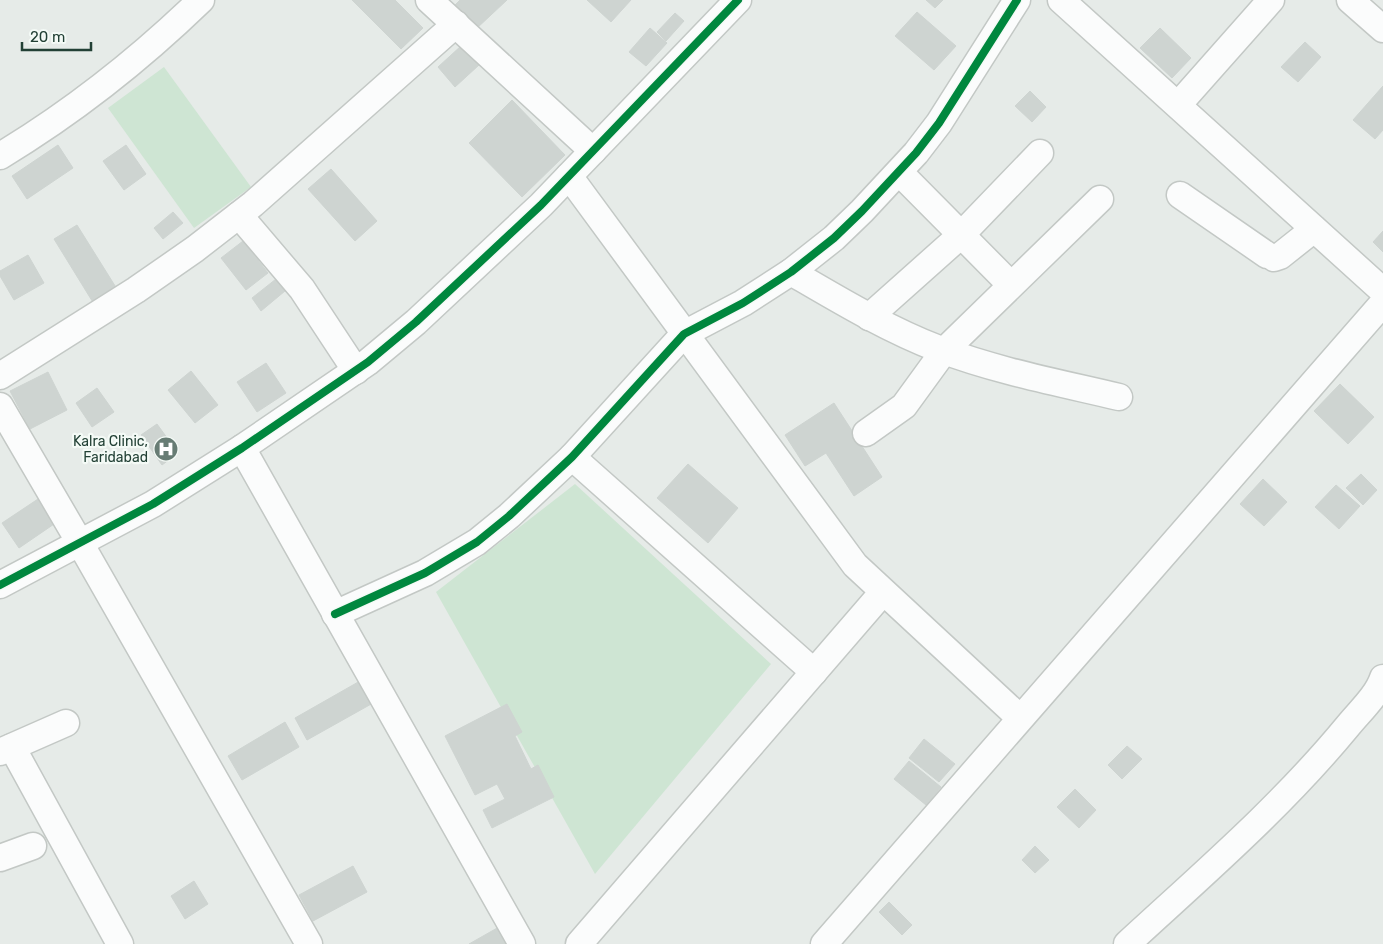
<svg xmlns="http://www.w3.org/2000/svg" width="1383" height="944" font-family="Rubik,sans-serif">
  <rect width="100%" height="100%" fill="#e6ebe8"/>
  <!-- green -->
  <g fill="#cee5d3">
    <polygon points="164,67 251,187 194,228 108,108"/>
    <polygon points="575,484 771,664 595,874 436,592"/>
  </g>
  <!-- building -->
  <g fill="#ced4d1" stroke="#ced4d1">
    <polygon points="352,0 395,0 423,28 401,49"/>
    <polygon points="460,0 507,0 476,29 454,6"/>
    <polygon points="587,0 631,0 611,22"/>
    <polygon points="926,0 943,0 935,8"/>
    <polygon points="917,12 956,46 934,70 895,36"/>
    <polygon points="675,13 684,21 666,41 657,32"/>
    <polygon points="650,28 667,43 646,66 629,52"/>
    <polygon points="1160,28 1191,58 1172,78 1140,48"/>
    <polygon points="1305,42 1321,57 1298,82 1281,67"/>
    <polygon points="461,46 479,65 455,87 438,67"/>
    <polygon points="1383,86 1383,130 1375,139 1353,120"/>
    <polygon points="1030,91 1046,107 1032,122 1015,106"/>
    <polygon points="512,100 565,155 522,197 469,143"/>
    <polygon points="58,145 73,168 27,199 12,176"/>
    <polygon points="126,145 146,174 124,190 103,161"/>
    <polygon points="331,169 377,221 355,241 308,189"/>
    <polygon points="173,212 183,223 163,239 154,228"/>
    <polygon points="77,225 117,289 94,304 54,239"/>
    <polygon points="1383,231 1383,252 1373,242"/>
    <polygon points="243,241 268,273 246,290 221,258"/>
    <polygon points="28,255 44,283 14,300 0,276 0,271"/>
    <polygon points="276,279 285,291 261,311 252,298"/>
    <polygon points="266,363 286,393 257,412 237,382"/>
    <polygon points="191,371 218,405 195,423 168,390"/>
    <polygon points="48,372 67,410 30,429 10,391"/>
    <polygon points="1340,384 1374,417 1348,444 1314,411"/>
    <polygon points="97,388 114,412 92,427 76,403"/>
    <polygon points="834,403 882,477 854,496 826,453 805,466 785,435"/>
    <polygon points="157,424 178,453 162,465 141,435"/>
    <polygon points="688,464 738,508 708,543 657,498"/>
    <polygon points="1361,474 1377,490 1363,505 1346,488"/>
    <polygon points="1263,479 1287,502 1264,526 1240,504"/>
    <polygon points="1336,485 1360,506 1339,529 1315,507"/>
    <polygon points="41,497 57,522 19,548 2,523"/>
    <polygon points="360,681 373,703 307,740 295,718"/>
    <polygon points="507,704 522,732 515,736 531,769 538,765 554,797 492,828 483,810 505,799 497,784 475,795 445,736"/>
    <polygon points="285,722 299,747 242,780 228,756"/>
    <polygon points="924,739 955,764 939,782 909,758"/>
    <polygon points="1127,746 1142,759 1122,779 1108,765"/>
    <polygon points="909,761 941,787 926,805 894,779"/>
    <polygon points="1075,789 1096,810 1079,828 1057,807"/>
    <polygon points="1035,846 1049,860 1035,873 1022,860"/>
    <polygon points="353,866 367,892 313,921 299,895"/>
    <polygon points="194,881 208,904 185,919 171,896"/>
    <polygon points="889,902 912,925 902,935 879,912"/>
    <polygon points="506,923 517,944 469,944"/>
  </g>
  <g fill="none" stroke-linecap="round" stroke-linejoin="round">
    <defs>
      <g id="street">
        <polyline points="429,0 593,151"/>
        <polyline points="1061,0 1383,291"/>
        <polyline points="1350,0 1383,29"/>
        <polyline points="1178,105 1271,0"/>
        <path d="M0 156C73 112 140 59 201 0"/>
        <polyline points="899,172 1010,284"/>
        <polyline points="569,176 855,565 1020,718"/>
        <polyline points="1180,195 1267,255"/>
        <polyline points="239,215 302,289 356,371"/>
        <polyline points="1274,258 1280,256 1314,229"/>
        <path d="M791 272C839 300 887 329 939 349 997 371 1060 383 1119 397"/>
        <polyline points="869,317 961,235 1040,153"/>
        <polyline points="0,376 136,290 195,249 253,204 456,24"/>
        <polyline points="0,406 80,543 309,944"/>
        <polyline points="866,433 904,406 944,351 1100,199"/>
        <polyline points="242,448 522,944"/>
        <polyline points="572,457 814,672"/>
        <polyline points="0,585 153,504 242,448 368,362 416,322 541,205 738,0"/>
        <polyline points="335,614 425,573 477,542 509,516 572,457 684,334 743,303 791,272 834,238 862,211 916,153 939,123 1017,0"/>
        <polyline points="12,747 120,944"/>
        <polyline points="0,752 66,723"/>
        <polyline points="0,858 33,846"/>
        <polyline points="579,944 883,592"/>
        <polyline points="824,944 1383,303"/>
        <path d="M1127 944C1203 874 1281 807 1347 727 1359 712 1377 696 1383 678"/>
      </g>
    </defs>
    <!-- street casing -->
    <use href="#street" stroke="#c3c8c5" stroke-width="29"/>
    <!-- street -->
    <use href="#street" stroke="#fbfcfc" stroke-width="26"/>
    <defs>
      <g id="cycleway">
        <polyline points="0,585 153,504 242,448 368,362 416,322 541,205 738,0"/>
        <polyline points="335,614 425,573 477,542 509,516 572,457 684,334 743,303 791,272 834,238 862,211 916,153 939,123 1017,0"/>
      </g>
    </defs>
    <!-- cycleway casing -->
    <use href="#cycleway" stroke="#f4faf6" stroke-width="11"/>
    <!-- cycleway -->
    <use href="#cycleway" stroke="#00873e" stroke-width="8"/>
  </g>
  <!-- icons -->
  <defs>
    <symbol id="hospital-disc" viewBox="-11 -11 22 22"><circle r="9.5" fill="#677c74" stroke="#f4faf6"/><path d="M-5-5h3v3.5h4V-5h3V5h-3V1.5h-4V5h-3Z" fill="#fff"/></symbol>
  </defs>
  <g fill-rule="evenodd">
    <use href="#hospital-disc" x="152" y="435" width="28" height="28"/>
  </g>
  <g text-anchor="middle" stroke-width="4.5" stroke-linejoin="round" paint-order="stroke">
    <!-- poi labels -->
    <g font-size="14" fill="#224035" stroke="#f4faf6" text-anchor="end">
      <text x="148" y="446">Kalra Clinic,<tspan x="148" dy="16">Faridabad</tspan></text>
    </g>
  </g>
  <!-- scale -->
  <path d="M22 42v8h69v-8" fill="none" stroke="#224035" stroke-width="2.5"/>
  <text x="30" y="42" font-size="15" fill="#224035" stroke="#f4faf6" stroke-width="4" paint-order="stroke">20 m</text>
</svg>
